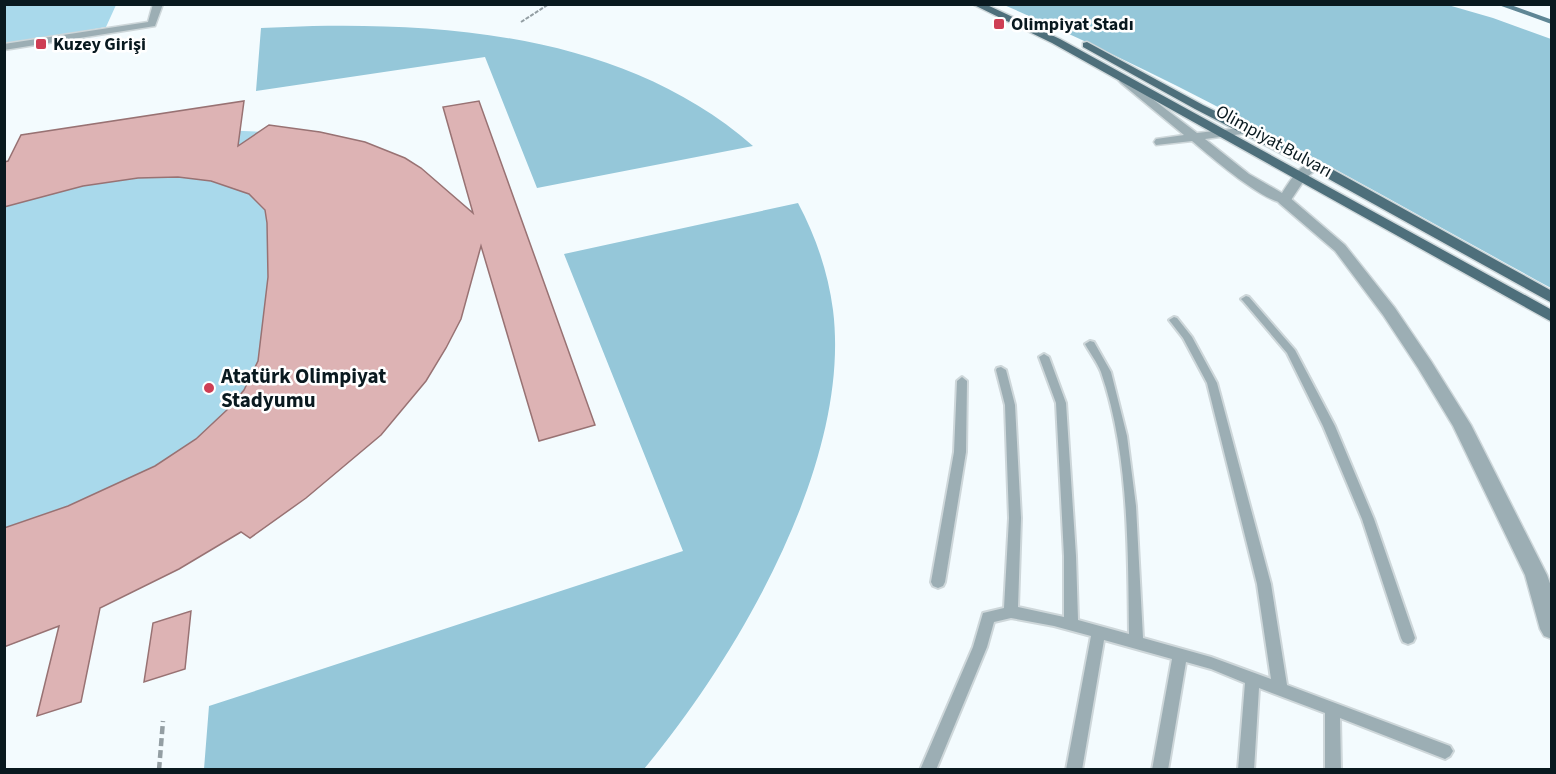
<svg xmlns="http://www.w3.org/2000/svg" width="1556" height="774" font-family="'Source Sans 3',sans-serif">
  <rect width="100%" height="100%" fill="#f3fbfe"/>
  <!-- green -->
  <g fill="#a9d9eb">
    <polygon points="5,5 116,5 106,27 5,45"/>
    <path d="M218 130 292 133 254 524C175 574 92 615 5 647V162L30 155Z"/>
  </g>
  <!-- forest -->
  <g fill="#95c7d9">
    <path d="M1004 5H1448L1493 18 1551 39V288C1372 190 1193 86 1004 5Z"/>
    <path d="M313 26C466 23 633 41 753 146L537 188 485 57 256 91 261 28Z"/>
    <path d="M798 203C816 237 828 272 833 310 852 462 738 656 644 769H204L209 706 683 551 564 254Z"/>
  </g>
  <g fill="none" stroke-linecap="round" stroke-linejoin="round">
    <!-- stream -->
    <polyline stroke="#5f8695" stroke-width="4" points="1502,4 1552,22"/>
  </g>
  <!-- building -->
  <g fill="#ddb3b4" stroke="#987273" stroke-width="1.5">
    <polygon points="244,101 238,146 269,125 320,132 365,142 405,158 421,168 473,213 443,107 479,101 595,425 539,441 481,246 461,319 446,348 426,381 381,435 306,498 250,538 241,532 179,569 100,608 81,702 37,716 59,626 4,647 4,528 68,506 155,466 196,439 229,408 244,390 258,361 268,277 267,223 265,210 249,194 211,181 178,177 138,178 83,186 4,207 4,162 8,161 21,135"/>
    <polygon points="191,611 185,669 144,682 153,623"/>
  </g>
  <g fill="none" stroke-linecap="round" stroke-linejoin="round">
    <defs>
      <g id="service">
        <polygon points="1246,296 1249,297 1295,350 1335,426 1374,519 1415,638 1413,642 1408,644 1403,642 1401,638 1362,519 1323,426 1287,353 1243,301 1241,299"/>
        <path d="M1174 317 1177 318 1192 337 1217 383 1271 584 1287 685 1450 746 1453 751 1450 756 1445 759 1340 718 1341 770H1325V713L1259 688 1254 770H1238L1245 683 1211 669 1186 662 1168 770H1152L1172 659 1104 640 1082 770H1066L1091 636 1054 626 1011 618 994 622 987 647 936 770H920L973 647 983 613 1004 608 1009 518 1005 405 996 370 997 368 1001 367 1006 370 1015 405 1021 518 1018 607 1064 617V556L1056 403 1039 357 1044 354 1049 357 1066 403 1076 556 1078 620 1129 634C1128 551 1129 452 1101 372 1097 362 1090 353 1085 344L1090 341 1094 342 1111 372 1127 436 1136 506 1143 638 1211 657 1271 679 1257 584 1207 383 1183 338 1169 320Z"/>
        <polygon points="962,377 967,381 966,452 945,582 943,586 938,588 933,586 931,582 954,452 957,381"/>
      </g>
      <path id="minor" d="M1125 78 1197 133 1249 127V133L1205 139 1249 174 1282 193C1290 181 1302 159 1319 162L1321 165 1305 179 1289 203C1269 208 1209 155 1192 141L1156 145 1154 142 1156 139 1184 135 1121 83 1119 81Z"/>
      <g id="tertiary">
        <polygon points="153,4 163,4 155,26 4,50 4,44 148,22"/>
        <polygon points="1284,196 1289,197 1345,245 1395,308 1431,361 1471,425 1547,575 1552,589 1552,639 1544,636 1540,629 1525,575 1453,426 1418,368 1383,315 1335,251 1279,203 1277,200"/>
      </g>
      <g id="primary">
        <polygon points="972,4 985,4 1060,39 1552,310 1552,322 1052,43"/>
        <polygon points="1087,42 1203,105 1319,162 1552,291 1552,303 1309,168 1195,109 1083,47 1083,43"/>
      </g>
    </defs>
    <!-- service casing -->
    <use href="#service" stroke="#ced7da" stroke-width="4"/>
    <!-- minor casing -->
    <use href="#minor" stroke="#ced7da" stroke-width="3"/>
    <!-- tertiary casing -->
    <use href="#tertiary" stroke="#ced7da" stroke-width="3"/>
    <!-- primary casing -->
    <use href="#primary" stroke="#ced7da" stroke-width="3"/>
    <!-- path-far1 -->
    <polyline stroke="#939ea3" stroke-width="2" stroke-dasharray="4 1.5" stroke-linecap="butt" points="521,22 549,4"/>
    <!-- path -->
    <polyline stroke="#939ea3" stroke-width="4.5" stroke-dasharray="8 4" stroke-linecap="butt" points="159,770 163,721"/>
    <!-- service -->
    <use href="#service" fill="#9caeb4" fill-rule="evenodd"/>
    <!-- minor -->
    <use href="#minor" fill="#9caeb4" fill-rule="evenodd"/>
    <!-- tertiary -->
    <use href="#tertiary" fill="#9caeb4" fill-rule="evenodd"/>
    <!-- primary -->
    <use href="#primary" fill="#4e6f7b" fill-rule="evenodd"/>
  </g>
  <!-- markers -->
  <g fill="#ce3e54" stroke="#fff" stroke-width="2">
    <rect x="993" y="18" width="12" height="12" rx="3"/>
    <rect x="35" y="38" width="12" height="12" rx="3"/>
    <circle cx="209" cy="388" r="6"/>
  </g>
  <g text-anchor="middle" stroke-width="5" stroke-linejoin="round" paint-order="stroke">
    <!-- far-poi labels -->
    <g font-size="18" font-weight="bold" fill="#09191f" stroke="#fff" text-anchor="start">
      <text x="1011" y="30">Olimpiyat Stadı</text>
      <text x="53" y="50">Kuzey Girişi</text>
    </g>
    <!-- far-street labels -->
    <g font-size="18" fill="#09191f" stroke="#fff">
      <text transform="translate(1274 141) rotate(29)" y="6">Olimpiyat Bulvarı</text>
    </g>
    <!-- poi labels -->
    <g font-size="21" font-weight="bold" fill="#09191f" stroke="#fff" text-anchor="start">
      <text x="221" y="383">Atatürk Olimpiyat<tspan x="221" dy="24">Stadyumu</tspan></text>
    </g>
  </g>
  <!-- border -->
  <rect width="1556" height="774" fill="none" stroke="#09191f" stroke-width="12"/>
</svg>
